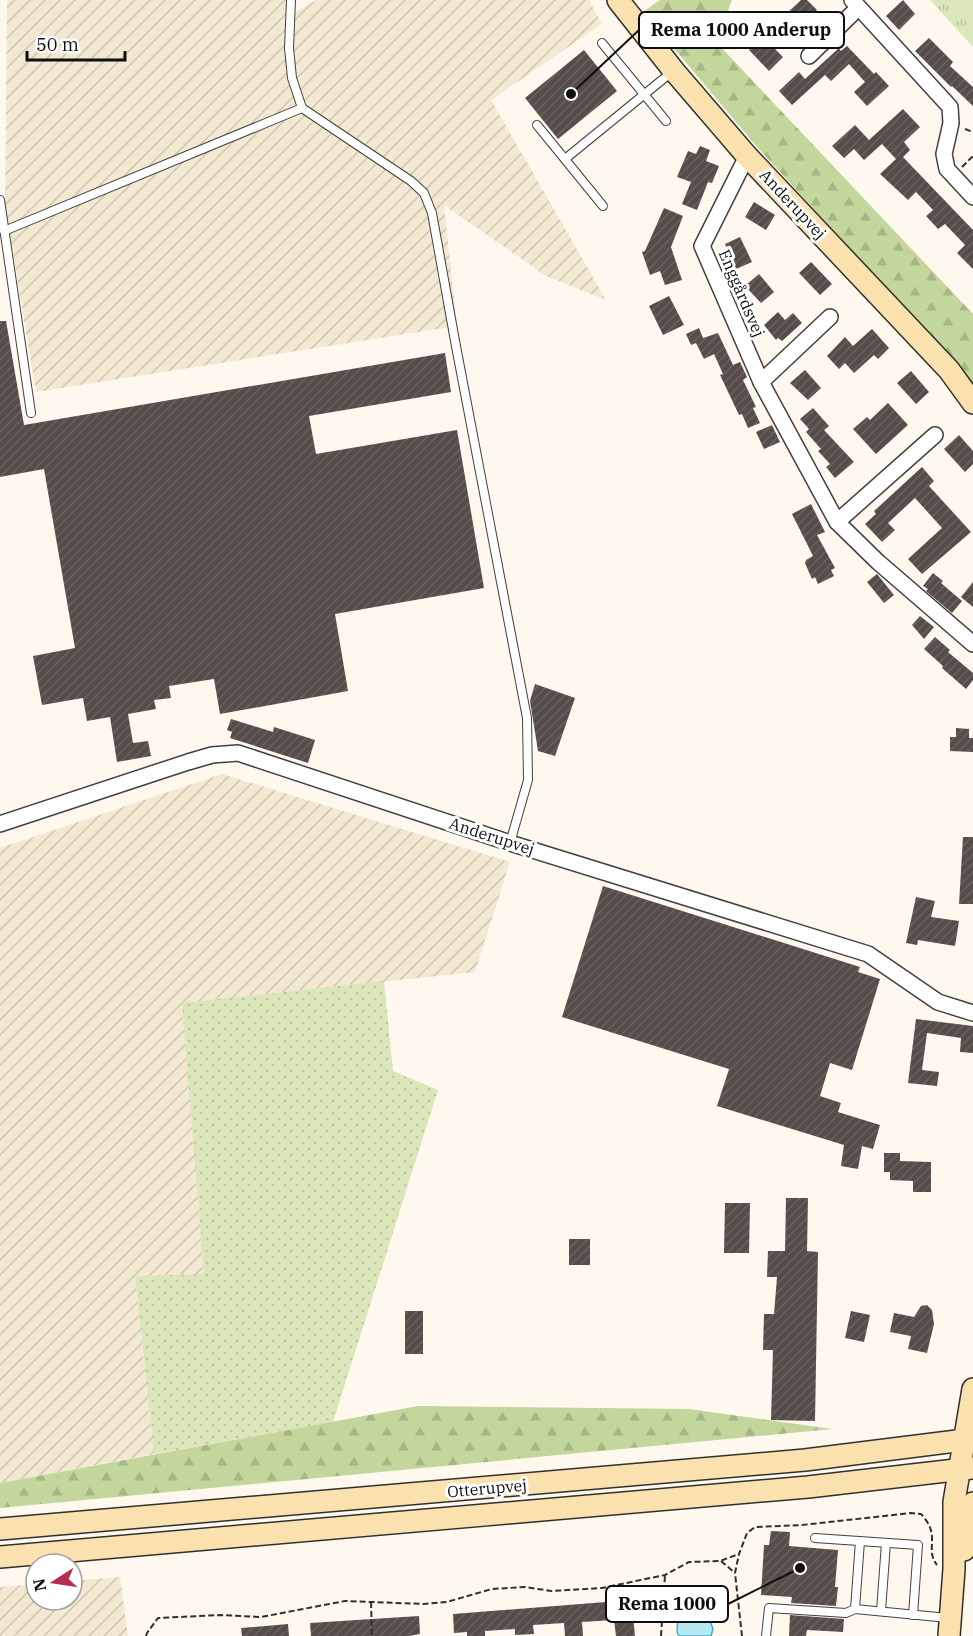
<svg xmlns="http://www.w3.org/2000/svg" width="973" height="1636" font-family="'IBM Plex Serif',serif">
  <defs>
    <pattern id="farmland-furrows" width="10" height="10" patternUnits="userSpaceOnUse" patternTransform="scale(1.5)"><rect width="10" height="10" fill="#f3e8d1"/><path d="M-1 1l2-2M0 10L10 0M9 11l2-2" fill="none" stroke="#cfc6b2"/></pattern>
    <pattern id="grass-dots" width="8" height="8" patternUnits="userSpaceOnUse" patternTransform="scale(1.5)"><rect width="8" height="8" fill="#dbe7bb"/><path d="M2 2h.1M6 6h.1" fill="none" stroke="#bbc5a0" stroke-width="1.8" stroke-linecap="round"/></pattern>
    <pattern id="forest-firs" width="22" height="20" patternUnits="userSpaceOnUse" patternTransform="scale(1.5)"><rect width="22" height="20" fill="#c3d69b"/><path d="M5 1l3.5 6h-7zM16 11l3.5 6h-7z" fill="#a6b684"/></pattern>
    <pattern id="park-tufts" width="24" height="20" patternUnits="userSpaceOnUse" patternTransform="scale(1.5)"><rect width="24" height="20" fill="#dbe7bb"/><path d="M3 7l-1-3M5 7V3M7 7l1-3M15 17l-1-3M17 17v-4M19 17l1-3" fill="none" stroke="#bbc5a0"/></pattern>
    <pattern id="building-hatch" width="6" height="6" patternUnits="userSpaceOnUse" patternTransform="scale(1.5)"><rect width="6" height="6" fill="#564d4b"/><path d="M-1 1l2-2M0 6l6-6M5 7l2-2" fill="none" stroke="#696261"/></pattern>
  </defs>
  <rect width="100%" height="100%" fill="#fef8ef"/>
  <!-- farmland -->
  <g fill="url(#farmland-furrows)">
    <polygon points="7,0 295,0 295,12 316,0 589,0 602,24 491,100 606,300 546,276 444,205 457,326 36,392 5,206"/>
    <polygon points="222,774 510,862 475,972 183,1003 204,1274 135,1276 154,1454 0,1483 0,848"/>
    <polygon points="120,1577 128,1636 0,1636 0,1587 36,1584 36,1600 72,1600 72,1581"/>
  </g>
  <!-- grass -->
  <polygon fill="url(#grass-dots)" points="384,981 393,1071 438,1090 333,1422 154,1454 135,1276 204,1274 182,1003"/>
  <!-- forest -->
  <g fill="url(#forest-firs)">
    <polygon points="660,0 732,0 716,42 973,314 973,384 759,149 643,12"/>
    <polygon points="418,1406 689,1409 833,1429 0,1508 0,1483"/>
  </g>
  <!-- park -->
  <polygon fill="url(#park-tufts)" points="930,0 973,0 973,47"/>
  <!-- water -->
  <polygon fill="#b7e9f2" stroke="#42adc5" stroke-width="1.5" points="684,1594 700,1594 713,1629 711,1636 679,1636 677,1632 679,1603"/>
  <!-- building -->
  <g fill="url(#building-hatch)">
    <polygon points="801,0 807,0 817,10 797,28 785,15"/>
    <polygon points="903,0 915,14 899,30 886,16"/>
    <polygon points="763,37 783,57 769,71 749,50"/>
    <polygon points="929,38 953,62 950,66 973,87 973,106 952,86 951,87 915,51"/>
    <polygon points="847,46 874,74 876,72 889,86 867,106 854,92 865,82 849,64 831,81 825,75 792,105 779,91 799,72 805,79 839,48 841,51"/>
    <polygon points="584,50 617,91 558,139 525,98"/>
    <polygon points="903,109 920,127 904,142 910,150 903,157 973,230 973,269 957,253 965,245 945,224 938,229 926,216 933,210 916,192 908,200 880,174 896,159 882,144 864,160 854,149 844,158 832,146 855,125 869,140"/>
    <polygon points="700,146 710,150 706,161 719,166 712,183 708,182 697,210 682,204 691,182 677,177 688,151 696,154"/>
    <polygon points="754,202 775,215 766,230 745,217"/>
    <polygon points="664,208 683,216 671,247 682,280 665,285 660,271 650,275 642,252 645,251"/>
    <polygon points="740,237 752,262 736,269 725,244"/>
    <polygon points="811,262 832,284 820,295 799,273"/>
    <polygon points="759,274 774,292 761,303 745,286"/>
    <polygon points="669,296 684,325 663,335 649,306"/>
    <polygon points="778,312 785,320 793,313 802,323 782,341 778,338 776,340 764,325"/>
    <polygon points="0,321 6,321 24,425 445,353 451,392 309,416 316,454 457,430 484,588 335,614 348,691 220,714 214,679 169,686 171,698 154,700 156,709 128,714 133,743 148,741 151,756 117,762 110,717 87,721 83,698 42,705 33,656 75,648 44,469 0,477"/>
    <polygon points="699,328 703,338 718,333 733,365 740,362 747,377 743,380 756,407 753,408 760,423 748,428 742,414 739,415 720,375 723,374 714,354 704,359 696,343 691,345 686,334"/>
    <polygon points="872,329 889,348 878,359 874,355 854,373 845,363 839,369 827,356 845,337 853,346"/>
    <polygon points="805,370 821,388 808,400 790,383"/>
    <polygon points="911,371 929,392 916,404 897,383"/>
    <polygon points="888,403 908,425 876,454 853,429 867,417 870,420"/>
    <polygon points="813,408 829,426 824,430 854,462 835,478 826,467 830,464 818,451 821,449 806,432 809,429 800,419"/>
    <polygon points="772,425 780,442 764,449 756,432"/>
    <polygon points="959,435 973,451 973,464 965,472 944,449"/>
    <polygon points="922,467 934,481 929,486 971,532 922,574 908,559 942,528 915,498 888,523 895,530 882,542 865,524 876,514 874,511"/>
    <polygon points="811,504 825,532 817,535 835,568 831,570 834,576 818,584 815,577 812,579 805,563 806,560 813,556 792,514"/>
    <polygon points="933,573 943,581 941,583 962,601 952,613 926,591 928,589 923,586"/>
    <polygon points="877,574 894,595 884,603 867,582"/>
    <polygon points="973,582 973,607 961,597"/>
    <polygon points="920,616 934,627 924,639 912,625"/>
    <polygon points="935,637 950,650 948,652 973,673 973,680 966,689 942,668 943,666 924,649"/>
    <polygon points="535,684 575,698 555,756 538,751 530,701"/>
    <polygon points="231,719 273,732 274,727 315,740 308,763 230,738 232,732 227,730"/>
    <polygon points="956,728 969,729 969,738 973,738 973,752 950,751 950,737 956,737"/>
    <polygon points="963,837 973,837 973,904 959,904"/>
    <polygon points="603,886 860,967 858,972 880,979 852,1070 830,1063 820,1096 841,1103 838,1112 880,1125 873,1149 862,1146 858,1169 841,1166 844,1145 717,1106 729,1069 562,1017"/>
    <polygon points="916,897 935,901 931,917 959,921 955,946 918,940 917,945 906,943"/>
    <polygon points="916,1019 973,1026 973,1053 960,1052 961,1038 927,1033 922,1070 939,1072 937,1086 908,1083"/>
    <polygon points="884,1153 900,1153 900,1161 931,1162 931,1192 913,1192 913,1181 890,1180 890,1172 884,1172"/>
    <polygon points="786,1198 808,1198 807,1251 818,1252 815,1421 771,1420 773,1350 763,1350 764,1314 774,1314 777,1277 767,1277 768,1251 785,1251"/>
    <polygon points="725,1203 750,1203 749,1253 724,1253"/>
    <rect x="569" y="1239" width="21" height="26"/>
    <polygon points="927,1305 932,1310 934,1324 927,1353 908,1349 911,1336 890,1332 894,1313 914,1317 921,1306"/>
    <rect x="405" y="1311" width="18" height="43"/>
    <polygon points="851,1311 870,1315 864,1342 845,1338"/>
    <polygon points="771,1531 790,1532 789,1546 838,1550 835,1587 838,1587 836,1606 791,1603 792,1597 761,1595 764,1545 769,1545"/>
    <polygon points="631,1600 631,1601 643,1601 644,1614 633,1615 635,1636 616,1636 614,1620 582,1622 583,1636 565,1636 564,1623 533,1625 534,1634 515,1635 515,1629 485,1631 485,1636 467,1636 467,1632 454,1633 453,1614"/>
    <polygon points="790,1615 844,1619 843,1632 807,1630 806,1636 789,1636"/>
    <polygon points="419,1616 420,1634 409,1636 311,1636 310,1623"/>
    <polygon points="288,1624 289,1636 242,1636 241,1628"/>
  </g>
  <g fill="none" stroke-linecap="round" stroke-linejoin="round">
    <defs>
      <g id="lane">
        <polyline points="602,43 666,121"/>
        <polyline points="302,108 411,181 424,193 432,213 455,341 527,718 528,780 510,843"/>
        <polyline points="537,125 603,206"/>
        <polyline points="565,159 673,71"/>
        <polyline points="0,200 31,413"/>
        <polyline points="4,231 302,108 292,78 289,48 291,0"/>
        <polyline points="815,1538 918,1545 913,1615"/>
        <polyline points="855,1609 860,1541"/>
        <polyline points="881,1611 886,1543"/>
        <polyline points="766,1636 769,1608 846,1613 855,1609 948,1618"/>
      </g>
      <g id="street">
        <polyline points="852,0 950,107 951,123 944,154 947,169 973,197"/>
        <polyline points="809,56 858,8"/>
        <polyline points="747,156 702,246 761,382 837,522 878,562 973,644"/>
        <polyline points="761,382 830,317"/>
        <polyline points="837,522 935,435"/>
        <polyline points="0,824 188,762 212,755 238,753 510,843 868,954 938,1002 973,1013"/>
      </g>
      <g id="secondary">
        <polyline points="618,0 674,71 747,156 949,370 973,403"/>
        <polyline points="0,1529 805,1460 973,1439"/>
        <polyline points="964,1550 973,1503"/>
        <polyline points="0,1557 808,1487 973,1468"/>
        <polyline points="949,1636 954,1569 954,1502 973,1389"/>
      </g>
    </defs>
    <!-- lane casing -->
    <use href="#lane" stroke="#414141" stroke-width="10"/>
    <!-- street casing -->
    <use href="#street" stroke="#414141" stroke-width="18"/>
    <!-- secondary casing -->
    <use href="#secondary" stroke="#303030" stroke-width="24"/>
    <!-- path -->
    <g stroke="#303030" stroke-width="2" stroke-dasharray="6 3" stroke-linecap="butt">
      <polyline points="965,129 973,132"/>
      <polyline points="962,167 973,156"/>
      <polyline points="721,1561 735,1573"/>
      <polyline points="371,1602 372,1636"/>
      <polyline points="146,1636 147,1633 158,1618 220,1615 261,1617 345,1601 424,1604 447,1602 492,1589 525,1587 551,1591 602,1588 665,1575 689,1562 720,1561 739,1554"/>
      <polyline points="661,1636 665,1575"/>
      <path d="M742 1636 735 1573 739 1554 747 1533 755 1527 802 1525 911 1513 921 1514C942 1536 924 1549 937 1565"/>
    </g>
    <!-- lane -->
    <use href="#lane" stroke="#fff" stroke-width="8"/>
    <!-- street -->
    <use href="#street" stroke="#fff" stroke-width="15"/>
    <!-- secondary -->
    <use href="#secondary" stroke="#fae1ae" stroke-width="21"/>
  </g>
  <g text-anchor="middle" stroke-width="6" stroke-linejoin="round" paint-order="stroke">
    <!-- street labels -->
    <g font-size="16" fill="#0e0e0e" stroke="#fff">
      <text transform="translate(793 204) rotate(47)" y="6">Anderupvej</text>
      <text transform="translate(742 293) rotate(67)" y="6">Enggårdsvej</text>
      <text transform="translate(492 836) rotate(18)" y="6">Anderupvej</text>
      <text transform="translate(487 1488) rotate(-5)" y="6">Otterupvej</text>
    </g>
  </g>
  <!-- callouts -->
  <path fill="none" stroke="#0e0e0e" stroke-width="2" d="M571 94L639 30M800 1568L728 1604"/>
  <g fill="#0e0e0e" stroke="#fff" stroke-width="2">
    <circle cx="571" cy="94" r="6"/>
    <circle cx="800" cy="1568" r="6"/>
  </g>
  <g fill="#fff" stroke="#0e0e0e" stroke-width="2">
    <rect x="639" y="12" width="205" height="36" rx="6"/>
    <rect x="606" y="1586" width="122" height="36" rx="6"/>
  </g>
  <g font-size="18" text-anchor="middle" font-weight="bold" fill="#0e0e0e">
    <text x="741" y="36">Rema 1000 Anderup</text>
    <text x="667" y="1610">Rema 1000</text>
  </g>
  <!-- north arrow -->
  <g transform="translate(54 1582) rotate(258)"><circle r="28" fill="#ffffff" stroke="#9f9f9f" stroke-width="1.5"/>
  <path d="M0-4.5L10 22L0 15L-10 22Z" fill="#b62e52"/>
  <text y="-9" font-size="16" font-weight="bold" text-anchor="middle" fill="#0e0e0e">N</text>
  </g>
  <!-- scale -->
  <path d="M27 51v9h98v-9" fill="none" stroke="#0e0e0e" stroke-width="3"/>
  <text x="36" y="51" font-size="18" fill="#0e0e0e" stroke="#ffffff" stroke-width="4.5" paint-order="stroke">50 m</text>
</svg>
